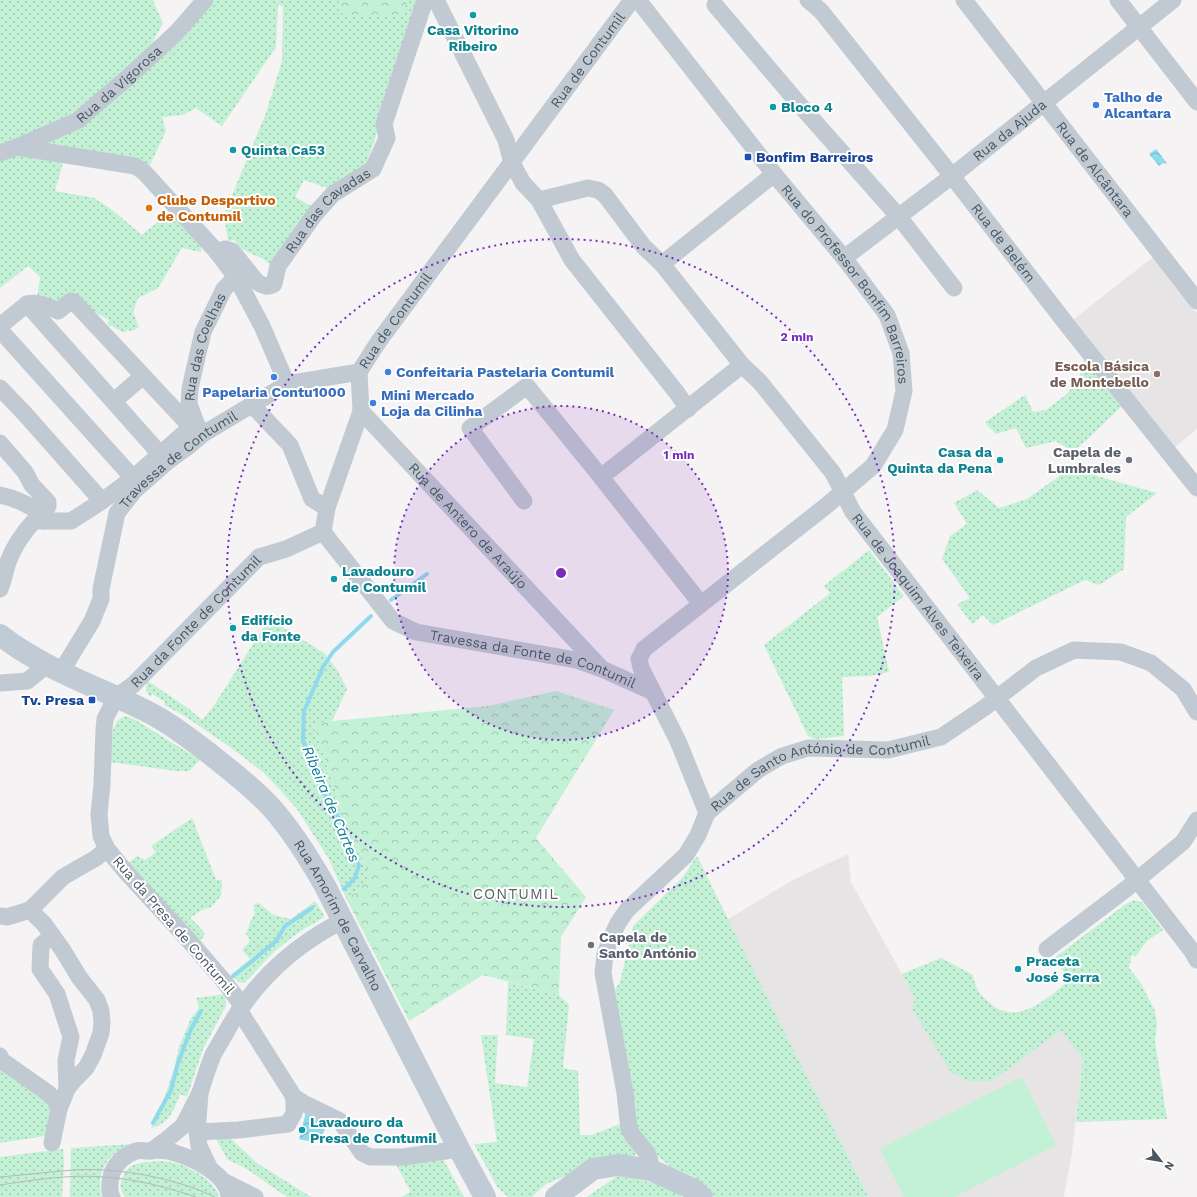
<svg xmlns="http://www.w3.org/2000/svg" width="1197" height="1197" font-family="'Work Sans',sans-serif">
  <defs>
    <pattern id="grass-dots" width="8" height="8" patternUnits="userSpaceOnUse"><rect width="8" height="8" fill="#c3f1d5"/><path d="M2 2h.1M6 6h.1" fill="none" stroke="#a0c6b0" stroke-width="1.8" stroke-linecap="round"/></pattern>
    <pattern id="forest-crowns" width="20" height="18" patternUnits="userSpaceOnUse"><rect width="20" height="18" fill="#c3f1d5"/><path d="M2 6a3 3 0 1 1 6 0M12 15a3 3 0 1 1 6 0" fill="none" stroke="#a0c6b0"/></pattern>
    <pattern id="water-waves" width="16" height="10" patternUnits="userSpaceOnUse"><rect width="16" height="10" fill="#90daee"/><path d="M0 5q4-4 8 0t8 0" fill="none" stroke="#78b4c4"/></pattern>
  </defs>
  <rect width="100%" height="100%" fill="#f5f3f3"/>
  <!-- education -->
  <g fill="#e6e4e5">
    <polygon points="1153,257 1197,313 1197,429 1175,447 1074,319"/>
    <polygon points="848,854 851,882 915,998 992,1081 1061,1029 1083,1059 1072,1153 1065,1190 1064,1197 868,1197 728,919 793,880"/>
  </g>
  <!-- grass -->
  <g fill="url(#grass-dots)">
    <polygon points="0,0 153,0 163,23 146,55 77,115 0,145"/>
    <polygon points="214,0 421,0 401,64 365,167 330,189 304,180 295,197 315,208 271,265 263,259 242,249 234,240 228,241 224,215 266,113 282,61 283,6 278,5 276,47 222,126 196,108 183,115 162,117 166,131 150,165 42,144 171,48"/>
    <polygon points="12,154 63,163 55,191 94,198 111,209 142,235 172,210 201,246 201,252 182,248 158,288 138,298 133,312 139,327 132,331 127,330 125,333 107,324 109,320 92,310 59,309 37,299 40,277 28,266 0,288 0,159"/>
    <polygon points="1084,360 1122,406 1091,436 1077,448 1067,448 1056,441 1026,448 1016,428 996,434 987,425 985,422 1025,395 1033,412 1046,410 1067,394 1079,378"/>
    <polygon points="1081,461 1097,476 1157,493 1126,517 1124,569 1099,585 1085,580 993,625 983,615 972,624 957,604 970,598 942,559 950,536 967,524 954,503 977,490 999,508 1027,499"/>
    <polygon points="869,550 904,596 877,617 889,672 869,676 842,677 844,736 815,739 808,736 764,645 830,593 824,586"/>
    <path d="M269 619 324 653 338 671 347 689 332 721 313 724 342 811 371 878 347 900 329 859 297 809 281 791 263 772 230 747 183 715 164 705 165 702 152 694 151 697C145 692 145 688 148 681L189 709 202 720 213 707Z"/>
    <path d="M125 716 134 719 200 760 189 771H177L110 762C110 752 111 729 117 721 119 719 122 717 125 716Z"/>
    <polygon points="192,818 216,880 222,880 221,896 211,907 200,911 190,918 197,924 205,934 199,943 127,864 137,856 145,860 156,852 151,846"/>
    <polygon points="697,856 728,919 868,1197 714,1197 695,1177 671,1167 644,1145 638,1131 631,1107 611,996 620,982 633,926 683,877"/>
    <path d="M1134 900 1142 902 1163 930 1147 941 1135 957 1132 954 1129 968 1140 982 1155 1011 1157 1024 1155 1041 1167 1119 1076 1122 1083 1059 1061 1030 992 1081H967L951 1072 912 1009 915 998 902 974 941 958 973 975C975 988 979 994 990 1003 1018 1028 1048 997 1070 980L1054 958 1126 904Z"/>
    <path d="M315 901 324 915 323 918C304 928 284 942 268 958 260 966 253 975 244 983 238 983 235 980 232 974L250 959 242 950 250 941 246 934 251 920 255 913 253 905 258 903 274 915 291 919Z"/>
    <polygon points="508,982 559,995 569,1005 563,1068 578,1071 580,1135 592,1135 620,1124 637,1150 634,1159 613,1156 546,1184 532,1197 508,1197 498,1188 474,1144 497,1142 481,1035 498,1035 495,1083 527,1087 534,1039 506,1035"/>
    <path d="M225 994 226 1006 203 1049 187 1097 180 1094C174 1110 169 1124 151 1128L163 1102 174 1069 179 1047 191 1018 197 1011 199 1006 196 998Z"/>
    <polygon points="0,1060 40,1088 54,1112 45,1136 0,1143"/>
    <polygon points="227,1135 257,1163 311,1197 287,1197 247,1169 227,1159 215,1137"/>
    <path d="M147 1143C138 1146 127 1147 119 1151 102 1160 97 1179 102 1197H70L71 1148Z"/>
    <polygon points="63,1149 64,1162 62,1197 0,1197 0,1157"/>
    <polygon points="442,1157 464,1197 401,1197 411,1192 394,1161"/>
    <path d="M162 1161C167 1162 173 1162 178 1164 192 1168 216 1182 219 1197H125C121 1191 119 1186 122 1179 128 1160 145 1163 162 1161Z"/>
    <polygon points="617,1176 667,1185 682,1197 587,1197"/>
  </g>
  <!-- forest -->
  <g fill="url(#forest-crowns)">
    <polygon points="338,0 407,0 403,16 343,16"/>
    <polygon points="556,691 614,710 536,838 586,897 561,937 559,995 483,975 409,1021 347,900 371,878 342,811 313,723 488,706"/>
  </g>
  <!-- pitch -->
  <polygon fill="#c3f1d5" points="1022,1077 1056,1145 955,1197 904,1197 880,1149"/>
  <!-- water -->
  <g fill="url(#water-waves)">
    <polygon points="1156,149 1167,163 1165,164 1163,163 1159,166 1149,154"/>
    <path d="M306 1112 330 1121C320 1137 320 1145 299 1139Z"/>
  </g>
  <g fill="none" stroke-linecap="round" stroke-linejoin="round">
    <!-- stream -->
    <g stroke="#90daee" stroke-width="4">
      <polyline points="391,600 427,574"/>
      <polyline points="344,889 355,878 359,865 352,854 342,823 323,792 303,740 304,711 323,667 333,652 371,616"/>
      <polyline points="233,976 251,962 276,941 285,926 312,908"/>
      <polyline points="153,1123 171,1090 178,1063 191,1029 201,1011"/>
    </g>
    <!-- street -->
    <g stroke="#c1cad2" stroke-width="17">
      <polyline points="436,0 506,140 512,163 523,183 539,200 572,260 677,393 688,409"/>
      <path id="s1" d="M638 0 774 174 844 258 887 315 901 353 904 391 895 430 873 466 826 506 644 649 639 659 641 668 678 741 707 813"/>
      <path id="s2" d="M808 0 821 11 952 176 1068 326 1197 488"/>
      <path id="s3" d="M964 0 1197 301"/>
      <polyline points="1118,0 1197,102"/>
      <polyline points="715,5 799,104 899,217 954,288"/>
      <path id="s4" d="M17 147 77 121 126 79 176 33 205 0"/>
      <polyline points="0,153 17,147 135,166 144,172 217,252 236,277 262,326 287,384"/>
      <polyline points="539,200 588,188 598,190 605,195 644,247 662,264"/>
      <path id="s5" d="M217 252 225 249 232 251 257 282C264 286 267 288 274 284L278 266 315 214 333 194 373 169 387 138 384 124 425 0"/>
      <path id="s6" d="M844 258 952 176 1173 0"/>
      <polyline points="0,326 27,304"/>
      <polyline points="0,330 133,478"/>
      <path id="s7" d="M742 365 760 382 833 473 853 512 1192 951 1197 960"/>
      <path id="s8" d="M359 372 361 411 602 669"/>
      <polyline points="0,388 25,414 102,501"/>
      <polyline points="114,401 143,376"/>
      <polyline points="252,405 290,445 312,499 327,508"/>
      <path id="s9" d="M201 432 196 423 189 404 190 389 193 375 203 332 224 289 236 277"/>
      <polyline points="0,443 25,472 32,485 48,502 48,506 46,510 42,513"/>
      <path d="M160 454 27 304C38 301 48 307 58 311L71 301 74 302 191 427"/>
      <path d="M0 495C16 498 28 505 42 513L44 521"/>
      <polyline points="524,501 470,428 527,386 601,477"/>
      <path id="s10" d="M323 532 393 621 416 632 576 660 602 669 653 692"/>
      <path d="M0 589C4 580 5 571 8 562 14 546 23 533 34 521H71L102 501 133 478 196 423"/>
      <polyline points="701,604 601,477 742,365 662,264 774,174"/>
      <path id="s11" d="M61 672 92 621 101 599V589L117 513 135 490 167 462 189 446 203 434 287 384 359 372 379 341 632 0"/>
      <polyline points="0,683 27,681 47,665"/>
      <polyline points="30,910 44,924 62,949 79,977 97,1000 101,1011 102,1022 101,1033 93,1055 86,1068 74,1080 67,1089 59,1109 52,1143"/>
      <polyline points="0,916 7,917 30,910 63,877 96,858 107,849"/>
      <polyline points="52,936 41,945 40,969 57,994 71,1037 66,1060 67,1089"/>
      <polyline points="1047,949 1126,889 1183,842 1197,820"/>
      <path id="s12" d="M242 1005 223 980 185 936 126 872 107 849 101 836 99 814 102 785 104 729 105 719 116 697 133 685 259 557 286 549 323 532 327 508 361 411"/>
      <polyline points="239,1010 294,1097 305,1104 340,1121 362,1153 370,1157 403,1157 459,1149"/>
      <polyline points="0,1056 1,1060 48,1093 55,1100 59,1109"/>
      <path d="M200 1093C204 1080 208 1067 213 1055 216 1049 220 1043 224 1036 251 985 289 948 342 921"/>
      <polyline points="197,1132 238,1130 288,1124 294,1113 294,1097"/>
      <polyline points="151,1151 165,1141 183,1126 200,1093 197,1132 199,1146 210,1169"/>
      <path id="s13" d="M651 1170 650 1161 647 1153 633 1136 629 1129 625 1093 603 973 605 954 611 938 618 923 627 910 686 855 698 835 707 813 758 770 782 756 808 748 888 750 941 737 984 708 1036 668 1074 650 1121 652 1151 663 1183 689 1197 712"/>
      <polyline points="223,1181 255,1197"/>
      <path d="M112 1197C108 1190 110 1181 112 1173 116 1163 125 1155 136 1151 140 1150 144 1151 148 1151 156 1150 167 1150 175 1153 194 1159 228 1174 229 1197"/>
    </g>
    <!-- secondary -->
    <g stroke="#c1cbd6" stroke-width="22">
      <path id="s14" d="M0 635C42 668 93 685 140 708 164 719 185 735 206 751 228 768 251 786 270 806 292 830 309 858 325 886L459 1149 485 1197"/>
      <polyline points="556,1197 593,1169 618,1165 651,1170 693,1189 702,1197"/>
    </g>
    <!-- tram -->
    <g stroke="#b5b8bd" stroke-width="1">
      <path d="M0 1177C24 1175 48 1172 73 1170 117 1167 176 1178 215 1197"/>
      <path d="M0 1185C34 1180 70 1174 104 1177 136 1179 166 1187 196 1197"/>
    </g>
  </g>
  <!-- distance rings -->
  <circle cx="561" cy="573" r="167" fill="#7b2cbf" fill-opacity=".12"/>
  <g fill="none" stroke="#7b2cbf" stroke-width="2" stroke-dasharray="2 4">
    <circle cx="561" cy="573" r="167"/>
    <circle cx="561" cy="573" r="334"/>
  </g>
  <!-- markers -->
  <g fill="#0f9aa8" stroke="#fff" stroke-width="1.5">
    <circle cx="473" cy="15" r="4"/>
    <circle cx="773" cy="107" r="4"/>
    <circle cx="233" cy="150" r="4"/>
    <circle cx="1000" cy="460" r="4"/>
    <circle cx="334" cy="579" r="4"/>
    <circle cx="233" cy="628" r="4"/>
    <circle cx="1018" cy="969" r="4"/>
    <circle cx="302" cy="1130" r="4"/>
  </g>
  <g fill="#3f7fe0" stroke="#fff" stroke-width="1.5">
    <circle cx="1096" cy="105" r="4"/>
    <circle cx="388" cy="372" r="4"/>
    <circle cx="274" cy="377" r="4"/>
    <circle cx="373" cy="403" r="4"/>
  </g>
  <g fill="#1a4fb4" stroke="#fff" stroke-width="1.5">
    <rect x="744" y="153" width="8" height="8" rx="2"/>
    <rect x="88" y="696" width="8" height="8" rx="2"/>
  </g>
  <circle fill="#e8710a" stroke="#fff" stroke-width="1.5" cx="149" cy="208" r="4"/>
  <circle fill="#8d6e63" stroke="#fff" stroke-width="1.5" cx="1157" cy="374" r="4"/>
  <g fill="#6b7280" stroke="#fff" stroke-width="1.5">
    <circle cx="1129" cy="460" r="4"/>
    <circle cx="591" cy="945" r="4"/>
  </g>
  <g text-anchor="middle" stroke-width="4" stroke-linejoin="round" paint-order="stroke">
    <!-- culture labels -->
    <g font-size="14" font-weight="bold" fill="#0d838f" stroke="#fff" text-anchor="start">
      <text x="473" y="35" text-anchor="middle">Casa Vitorino<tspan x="473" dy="16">Ribeiro</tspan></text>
      <text x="781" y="112">Bloco 4</text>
      <text x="241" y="155">Quinta Ca53</text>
      <text x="992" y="457" text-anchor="end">Casa da<tspan x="992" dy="16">Quinta da Pena</tspan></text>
      <text x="342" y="576">Lavadouro<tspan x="342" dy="16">de Contumil</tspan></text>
      <text x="241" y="625">Edifício<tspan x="241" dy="16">da Fonte</tspan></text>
      <text x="1026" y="966">Praceta<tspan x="1026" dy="16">José Serra</tspan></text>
      <text x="310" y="1127">Lavadouro da<tspan x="310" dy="16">Presa de Contumil</tspan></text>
    </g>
    <!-- street labels -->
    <g font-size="14" fill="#4a5661" stroke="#fff">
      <text dy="5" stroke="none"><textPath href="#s11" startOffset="846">Rua de Contumil</textPath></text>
      <text dy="5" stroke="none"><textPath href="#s4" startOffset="121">Rua da Vigorosa</textPath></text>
      <text dy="5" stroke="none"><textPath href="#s6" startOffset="209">Rua da Ajuda</textPath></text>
      <text dy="5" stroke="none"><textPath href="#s3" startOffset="214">Rua de Alcântara</textPath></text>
      <text dy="5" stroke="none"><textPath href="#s5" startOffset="168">Rua das Cavadas</textPath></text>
      <text dy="5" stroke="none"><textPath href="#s2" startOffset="312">Rua de Belém</textPath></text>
      <text dy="5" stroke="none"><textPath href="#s1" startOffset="355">Rua do Professor Bonfim Barreiros</textPath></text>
      <text dy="5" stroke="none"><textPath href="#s11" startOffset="522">Rua de Contumil</textPath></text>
      <text dy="5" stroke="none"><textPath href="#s9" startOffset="90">Rua das Coelhas</textPath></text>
      <text dy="5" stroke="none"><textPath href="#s11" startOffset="253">Travessa de Contumil</textPath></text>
      <text dy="5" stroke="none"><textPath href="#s8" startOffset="196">Rua de Antero de Araújo</textPath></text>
      <text dy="5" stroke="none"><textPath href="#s7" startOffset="292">Rua de Joaquim Alves Teixeira</textPath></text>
      <text dy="5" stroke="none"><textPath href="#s12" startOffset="473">Rua da Fonte de Contumil</textPath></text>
      <text dy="5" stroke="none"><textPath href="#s10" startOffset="259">Travessa da Fonte de Contumil</textPath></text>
      <text dy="5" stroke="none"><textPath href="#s13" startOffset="528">Rua de Santo António de Contumil</textPath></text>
      <text dy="5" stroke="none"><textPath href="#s14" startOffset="451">Rua Amorim de Carvalho</textPath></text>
      <text transform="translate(174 925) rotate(49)" y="5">Rua da Presa de Contumil</text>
    </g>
    <!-- shop labels -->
    <g font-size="14" font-weight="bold" fill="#366cbe" stroke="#fff" text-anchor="start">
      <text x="1104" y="102">Talho de<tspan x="1104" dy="16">Alcantara</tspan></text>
      <text x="396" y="377">Confeitaria Pastelaria Contumil</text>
      <text x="274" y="397" text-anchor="middle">Papelaria Contu1000</text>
      <text x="381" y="400">Mini Mercado<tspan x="381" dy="16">Loja da Cilinha</tspan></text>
    </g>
    <!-- transit labels -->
    <g font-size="14" font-weight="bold" fill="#164399" stroke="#fff" text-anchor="start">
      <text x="756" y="162">Bonfim Barreiros</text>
      <text x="84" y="705" text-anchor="end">Tv. Presa</text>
    </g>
    <!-- food labels -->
    <g font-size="14" font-weight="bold" fill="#c56008" stroke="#fff" text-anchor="start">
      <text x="157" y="205">Clube Desportivo<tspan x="157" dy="16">de Contumil</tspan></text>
    </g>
    <!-- education labels -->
    <g font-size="14" font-weight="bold" fill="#785e54" stroke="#fff" text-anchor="end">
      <text x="1149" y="371">Escola Básica<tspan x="1149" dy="16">de Montebello</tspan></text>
    </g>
    <!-- worship labels -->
    <g font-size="14" font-weight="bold" fill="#5b616d" stroke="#fff" text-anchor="end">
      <text x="1121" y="457">Capela de<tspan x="1121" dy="16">Lumbrales</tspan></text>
      <text x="599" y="942" text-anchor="start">Capela de<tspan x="599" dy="16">Santo António</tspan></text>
    </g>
    <!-- water labels -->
    <g font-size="15" font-style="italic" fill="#0c7c9b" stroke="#fff">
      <text transform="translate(331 804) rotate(67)" y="5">Ribeira de Cartes</text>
    </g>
    <!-- neighbourhood labels -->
    <g font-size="15" letter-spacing="1" fill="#5f6368" stroke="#fff">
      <text x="516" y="899">CONTUMIL</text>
    </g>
  </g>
  <circle cx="561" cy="573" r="6" fill="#7b2cbf" stroke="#fff" stroke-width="2"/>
  <g font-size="12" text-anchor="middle" font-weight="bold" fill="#7b2cbf" stroke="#fff" stroke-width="4" stroke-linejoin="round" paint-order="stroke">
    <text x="797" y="341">2 min</text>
    <text x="679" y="459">1 min</text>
  </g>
  <!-- north arrow -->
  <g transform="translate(1161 1161) rotate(121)" stroke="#ffffff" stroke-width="3" paint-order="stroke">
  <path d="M0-3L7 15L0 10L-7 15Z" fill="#4a5661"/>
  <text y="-6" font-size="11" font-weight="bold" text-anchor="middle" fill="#4a5661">N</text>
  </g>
</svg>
